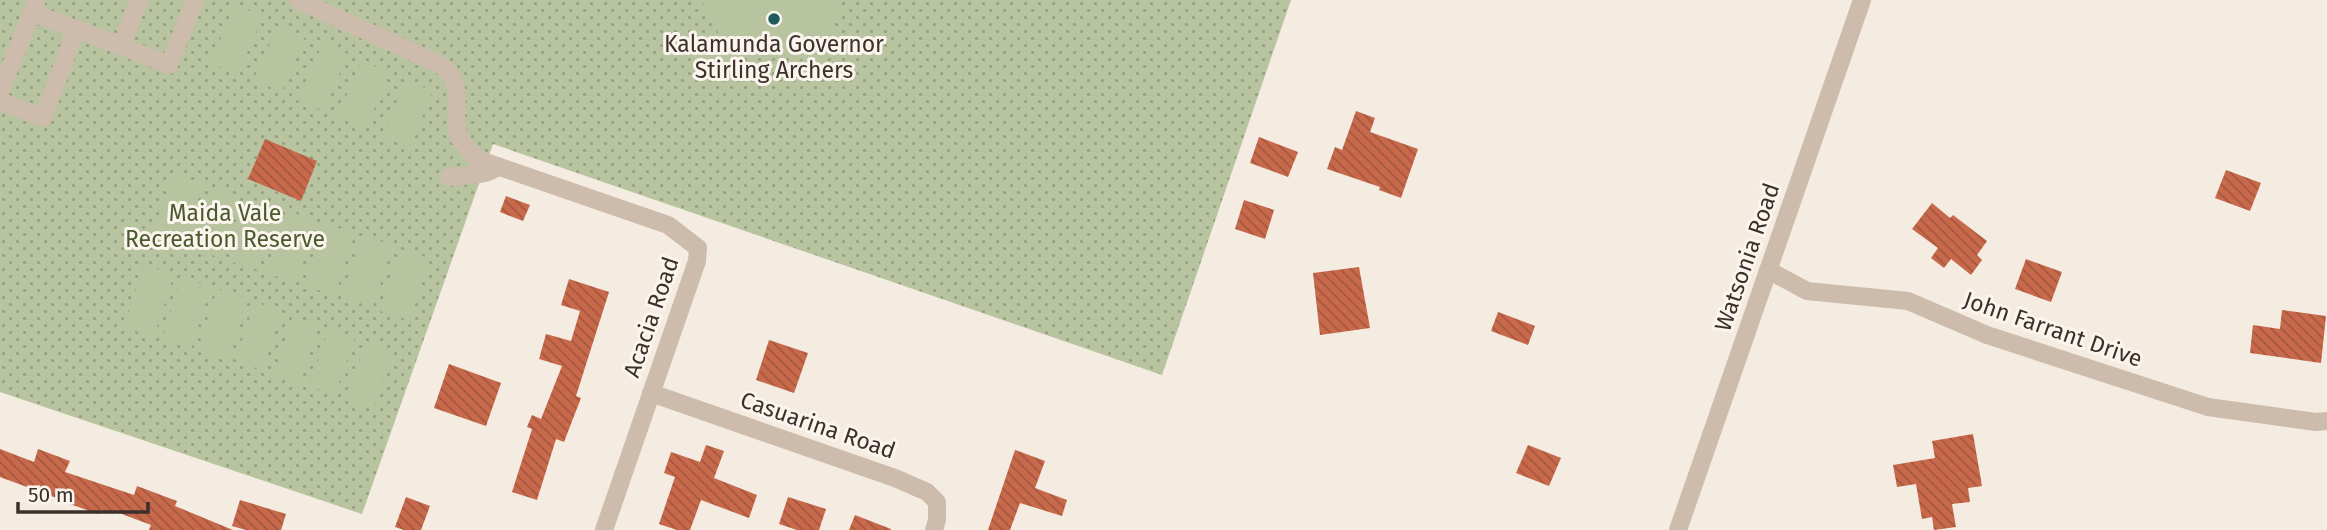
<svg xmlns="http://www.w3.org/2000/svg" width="2327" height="530" font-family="'Fira Sans',sans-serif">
  <defs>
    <pattern id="green-dots" width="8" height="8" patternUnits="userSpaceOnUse" patternTransform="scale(1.75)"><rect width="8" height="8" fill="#b8c4a0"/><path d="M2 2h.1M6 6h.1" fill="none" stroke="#97a083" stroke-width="1.8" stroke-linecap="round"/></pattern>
    <pattern id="building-back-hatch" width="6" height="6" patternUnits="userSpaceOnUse" patternTransform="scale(1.75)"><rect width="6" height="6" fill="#c8694b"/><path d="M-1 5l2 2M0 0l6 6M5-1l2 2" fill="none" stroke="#a4573f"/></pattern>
  </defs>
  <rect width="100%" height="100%" fill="#f4ebe1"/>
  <!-- green -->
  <polygon fill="url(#green-dots)" points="0,0 1291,0 1162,375 493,144 362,514 0,392"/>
  <!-- pitch -->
  <g fill="#b8c4a0">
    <polygon points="701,0 842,0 823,65 721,38"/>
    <polygon points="235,5 263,16 238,74 210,63"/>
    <polygon points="279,25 305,37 282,92 253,80"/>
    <polygon points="323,43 348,54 324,111 297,100"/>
    <polygon points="362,61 389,72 366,129 337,117"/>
    <polygon points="406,80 433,91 409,148 382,135"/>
    <polygon points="173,174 203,184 183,246 153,236"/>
    <polygon points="212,187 241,196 221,258 191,249"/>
    <polygon points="248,198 278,208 258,270 229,261"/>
    <polygon points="287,211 316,220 296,283 267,273"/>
    <polygon points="325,224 355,233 335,295 305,286"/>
    <polygon points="363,236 393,245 373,307 343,298"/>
    <polygon points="400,249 429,258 409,320 380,311"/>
    <polygon points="144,265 174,274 154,337 124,327"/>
    <polygon points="182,277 211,287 191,349 162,339"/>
    <polygon points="217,289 247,298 227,361 197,351"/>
    <polygon points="255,302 282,311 261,370 235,360"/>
    <polygon points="293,316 319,326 299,384 273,375"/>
    <polygon points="329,328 355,337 335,395 309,386"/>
    <polygon points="366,342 393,351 373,410 346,400"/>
  </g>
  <!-- building -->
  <g fill="url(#building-back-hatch)">
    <polygon points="1356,111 1375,118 1370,132 1418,149 1401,198 1379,190 1380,187 1327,169 1335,147 1342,150"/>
    <polygon points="1259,137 1298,152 1288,177 1250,163"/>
    <polygon points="265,139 317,161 301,201 248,179"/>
    <polygon points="2226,170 2261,183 2250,211 2215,198"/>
    <polygon points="506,196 530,205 523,221 500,212"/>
    <polygon points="1244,200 1274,210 1265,239 1235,229"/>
    <polygon points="1932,203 1950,218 1953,215 1987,241 1977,255 1982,260 1971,275 1951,259 1944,268 1931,258 1938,248 1912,229"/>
    <polygon points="2026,259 2062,272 2051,302 2015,289"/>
    <polygon points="1359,267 1370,328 1320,335 1313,273"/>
    <polygon points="569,279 609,292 576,396 581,398 564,442 556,439 537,500 512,492 532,429 527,427 532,415 541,419 562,366 539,359 546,334 571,341 580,311 561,305"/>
    <polygon points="2282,310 2326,316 2321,363 2250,353 2253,325 2280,329"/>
    <polygon points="1498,312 1535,326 1528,345 1491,331"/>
    <polygon points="769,340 808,353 794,393 756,380"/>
    <polygon points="449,364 501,383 486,426 434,408"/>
    <polygon points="1973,434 1982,486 1968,488 1970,502 1952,504 1956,527 1934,530 1932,517 1922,519 1916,484 1897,487 1893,465 1935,458 1932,441"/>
    <polygon points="706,445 724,451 714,478 757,495 749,518 701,500 690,530 677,530 659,524 675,477 664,473 671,452 700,462"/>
    <polygon points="1528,445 1561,458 1549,486 1516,473"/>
    <polygon points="0,449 34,462 38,449 70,461 65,472 134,495 137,486 177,501 175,506 233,530 149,530 151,525 114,511 113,514 100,510 98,514 70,504 70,503 0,477"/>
    <polygon points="1015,450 1045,461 1035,488 1067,500 1062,516 1020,503 1010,530 988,530"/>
    <polygon points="406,497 430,506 421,530 404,530 395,527"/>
    <polygon points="788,497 826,509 819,530 797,530 779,524"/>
    <polygon points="240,500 286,514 281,530 246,530 232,526"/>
    <polygon points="855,515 891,529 891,530 849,530"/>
  </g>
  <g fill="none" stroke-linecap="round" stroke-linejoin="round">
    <!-- minor -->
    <g stroke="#cdbbac" stroke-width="18">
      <polyline points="139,0 121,46 169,65 195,0"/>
      <path d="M298 0 439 64C469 85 450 108 459 137 462 145 472 153 477 159L668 225 698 248 697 261 604 530"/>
      <polyline points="32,13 76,29"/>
      <polyline points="0,92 37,0"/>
      <polyline points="0,101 43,118 76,29 121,46"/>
      <path d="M449 177C464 175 487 177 498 166"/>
      <polyline points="1768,270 1807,291 1908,301 1987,335 2208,407 2316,422 2327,421"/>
      <polyline points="651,393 895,478 927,492 937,502 937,520 934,530"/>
      <polyline points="1678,530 1862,0"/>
    </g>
  </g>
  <!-- markers -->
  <circle fill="#1f5a5e" stroke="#fbf5ee" stroke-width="2.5" cx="774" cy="19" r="7"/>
  <g text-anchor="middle" stroke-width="6" stroke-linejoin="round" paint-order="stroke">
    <!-- poi labels -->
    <g font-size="23" fill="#3b302b" stroke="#fbf5ee">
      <text x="774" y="52">Kalamunda Governor<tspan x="774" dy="26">Stirling Archers</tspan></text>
    </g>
    <!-- park labels -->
    <g font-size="23" fill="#4a5a2e" stroke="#fbf5ee">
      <text x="225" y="221">Maida Vale<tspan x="225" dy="26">Recreation Reserve</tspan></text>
    </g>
    <!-- street labels -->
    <g font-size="23" fill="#3b302b" stroke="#fbf5ee">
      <text transform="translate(1747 257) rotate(-71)" y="8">Watsonia Road</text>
      <text transform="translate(651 317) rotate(-71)" y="8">Acacia Road</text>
      <text transform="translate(2053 329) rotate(19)" y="8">John Farrant Drive</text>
      <text transform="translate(818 425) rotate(19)" y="8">Casuarina Road</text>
    </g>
  </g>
  <!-- scale -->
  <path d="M18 502v10h130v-10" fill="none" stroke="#3b302b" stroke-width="3.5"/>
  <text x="28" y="502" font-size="21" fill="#3b302b" stroke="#fbf5ee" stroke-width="5" paint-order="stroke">50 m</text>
</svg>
